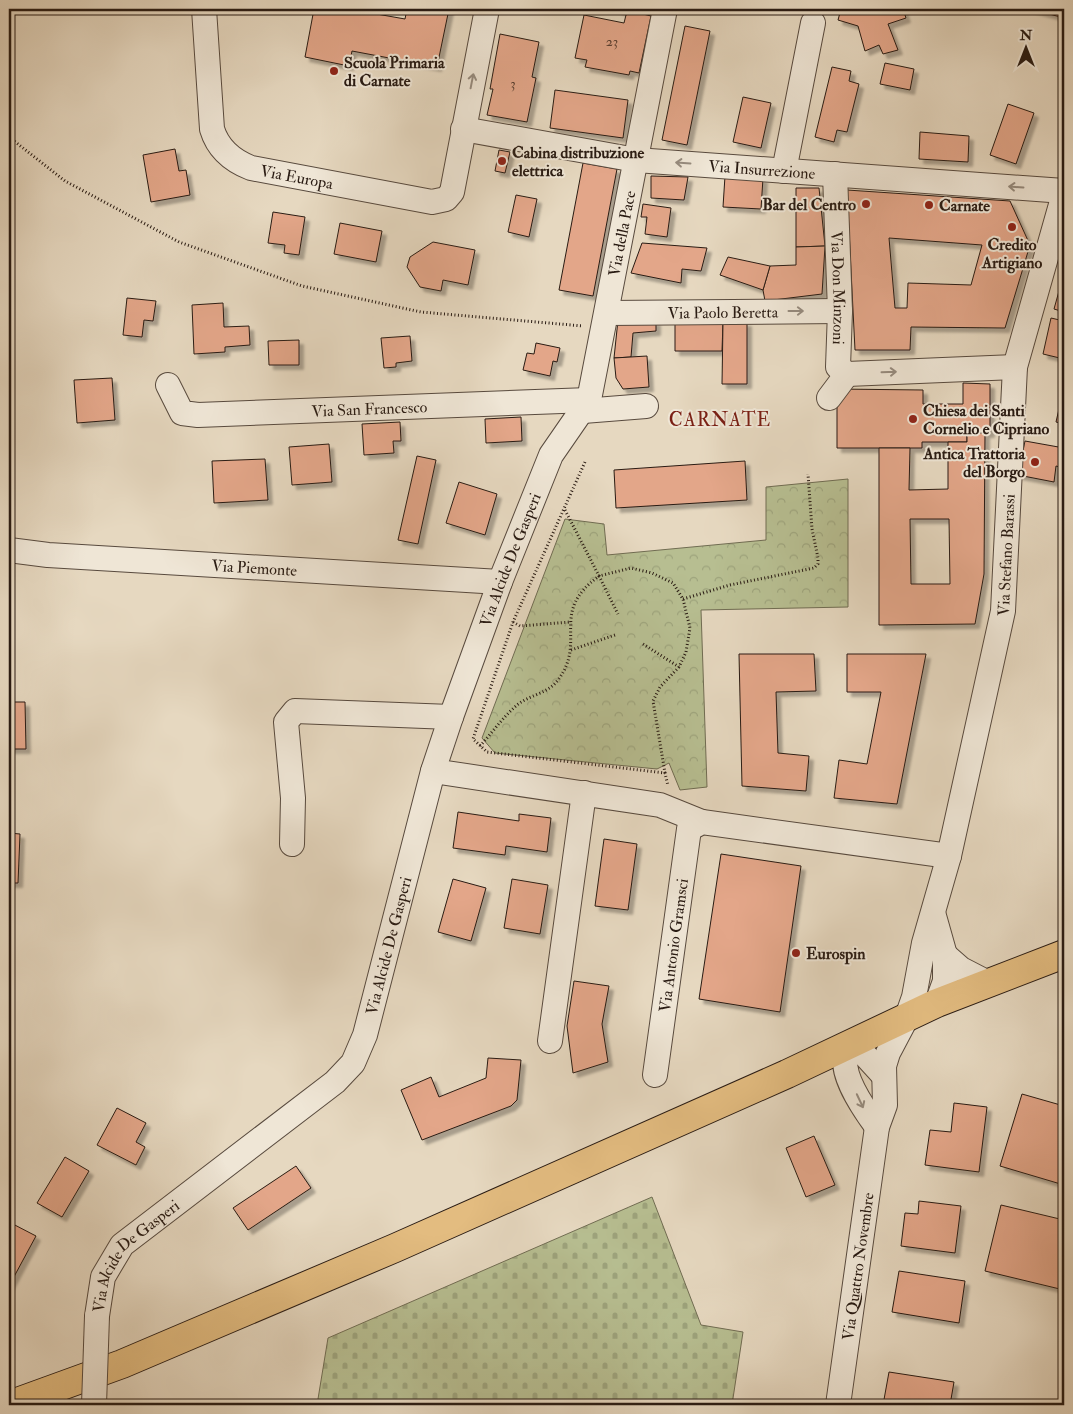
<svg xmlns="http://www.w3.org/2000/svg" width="1073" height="1414" font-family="'IM FELL Double Pica',serif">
  <defs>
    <pattern id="cemetery-stones" width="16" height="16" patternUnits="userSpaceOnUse" patternTransform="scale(1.25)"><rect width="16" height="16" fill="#b7be91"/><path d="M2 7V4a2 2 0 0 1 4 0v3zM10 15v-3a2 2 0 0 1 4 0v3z" fill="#9da37c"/></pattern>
    <pattern id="park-crowns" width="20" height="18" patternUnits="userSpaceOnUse" patternTransform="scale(1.25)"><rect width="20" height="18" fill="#b7be91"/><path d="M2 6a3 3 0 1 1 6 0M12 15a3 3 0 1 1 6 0" fill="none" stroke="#9da37c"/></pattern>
    <filter id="shadow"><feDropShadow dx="4.5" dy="4.5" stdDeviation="1" flood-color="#0004"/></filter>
  </defs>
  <rect width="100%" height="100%" fill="#e6d8c0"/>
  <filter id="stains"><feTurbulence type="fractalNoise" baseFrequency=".004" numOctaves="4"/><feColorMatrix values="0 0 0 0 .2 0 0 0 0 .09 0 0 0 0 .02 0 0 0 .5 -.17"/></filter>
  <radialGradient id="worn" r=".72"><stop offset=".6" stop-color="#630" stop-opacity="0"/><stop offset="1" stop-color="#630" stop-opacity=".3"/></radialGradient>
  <!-- cemetery -->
  <polygon fill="url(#cemetery-stones)" stroke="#706c52" points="652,1197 701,1325 743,1332 732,1405 317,1405 328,1338"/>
  <!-- park -->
  <polygon fill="url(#park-crowns)" stroke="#706c52" points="848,479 848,607 701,610 707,787 680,790 669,763 657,769 495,753 482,738 565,519 604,524 607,555 766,540 766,487"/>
  <!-- building -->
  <g fill="#e3a689" stroke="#291b13" fill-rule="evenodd" filter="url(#shadow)">
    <polygon points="314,9 372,9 371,13 405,19 407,9 449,9 437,67 352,51 349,66 305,57"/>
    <polygon points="616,9 629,9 623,12"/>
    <polygon points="635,9 640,9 639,13 651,16 639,73 630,71 629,75 585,67 587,60 575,58 584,15 624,23 626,15"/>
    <polygon points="841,9 903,9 906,18 888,24 898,50 883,54 879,45 865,51 858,26 838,20"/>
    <polygon points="1031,9 1064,9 1064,18"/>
    <polygon points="685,26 710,31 687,145 662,140"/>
    <polygon points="500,34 539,42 532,77 536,78 527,122 487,115 493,89 490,89"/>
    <polygon points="885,63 914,69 910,90 880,84"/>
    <polygon points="832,67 851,71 849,81 859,84 847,132 837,130 834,142 815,137"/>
    <polygon points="555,90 628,100 623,138 550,128"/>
    <polygon points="743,97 771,103 761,148 733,142"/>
    <polygon points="1008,104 1034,113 1016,164 990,155"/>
    <polygon points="920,132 969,136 968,162 919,159"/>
    <polygon points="175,149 179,171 186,170 190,195 151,202 143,155"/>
    <polygon points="499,150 510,152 505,173 495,171"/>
    <polygon points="583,163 617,169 593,296 559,290"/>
    <polygon points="651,176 688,177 684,200 651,198"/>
    <polygon points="725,176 763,178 761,209 723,207"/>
    <polygon points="796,188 819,188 825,246 796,247"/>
    <path d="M847 190 1010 201 1030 245 1005 328 911 327 910 350H855ZM889 238 982 245 971 285 908 283 907 308H895Z"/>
    <polygon points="516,195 537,199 529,237 508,232"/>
    <polygon points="643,204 671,208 667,237 645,234 647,217 641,217"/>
    <polygon points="273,212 305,217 299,255 284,253 285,245 268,243"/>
    <polygon points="340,223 382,231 376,262 334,254"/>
    <polygon points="433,242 475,250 468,285 443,280 441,291 420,287 407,267 410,257"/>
    <polygon points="642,243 707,248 701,271 682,269 681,283 631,273"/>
    <polygon points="825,246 822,294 765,301 763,290 770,266 796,265 796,247"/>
    <polygon points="728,257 770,266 763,290 720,275"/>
    <polygon points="1064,273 1064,312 1054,309"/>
    <polygon points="127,298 156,301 153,321 144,320 142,337 123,335"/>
    <polygon points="223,303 224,327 249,326 250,345 225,347 225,352 194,354 192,305"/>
    <polygon points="1051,318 1064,321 1064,359 1043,354"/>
    <polygon points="618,320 656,321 656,331 633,333 631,357 614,358"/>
    <polygon points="675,321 723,322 722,351 675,351"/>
    <polygon points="723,322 747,322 747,384 722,384"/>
    <polygon points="410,336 412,361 396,363 396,367 384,368 381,338"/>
    <polygon points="299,340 299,365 269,365 268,341"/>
    <polygon points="536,343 560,348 557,362 553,361 550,376 523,370 527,353 534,354"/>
    <polygon points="647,356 649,387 623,389 616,378 614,358"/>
    <polygon points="112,378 115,420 77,423 74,380"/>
    <polygon points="963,383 990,384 990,433 967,433 967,442 922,442 922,448 837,448 837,389 923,390 923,404 963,404"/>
    <polygon points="1064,387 1064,424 1056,422"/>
    <polygon points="521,417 522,441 486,443 485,419"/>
    <polygon points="400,422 401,441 393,441 394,453 364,455 362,424"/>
    <path d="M967 433H985L984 574 975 624 879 625V448H910L909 490 948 489V442H967ZM910 519H949L950 584H911Z"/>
    <polygon points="1025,441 1064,448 1064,468 1056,466 1054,482 1018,475"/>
    <polygon points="329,444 332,482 292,485 289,447"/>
    <polygon points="417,456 436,460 418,544 398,540"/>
    <polygon points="265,459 268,500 214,503 212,461"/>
    <polygon points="745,461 747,500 616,508 614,470"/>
    <polygon points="459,482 497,494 485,535 446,523"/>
    <polygon points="739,654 814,654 816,691 776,692 778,753 809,756 806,791 742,786"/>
    <polygon points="847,654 926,654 897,804 834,798 839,760 867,764 881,692 847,692"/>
    <polygon points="9,702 25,702 26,749 9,749"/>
    <polygon points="458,812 519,821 519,814 551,818 547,852 506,846 505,855 453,848"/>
    <polygon points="9,833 20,834 18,883 9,883"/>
    <polygon points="604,839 637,844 628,910 595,906"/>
    <polygon points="721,854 801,866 780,1012 699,999"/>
    <polygon points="453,879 486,888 471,941 438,932"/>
    <polygon points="512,879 548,885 540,934 504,928"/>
    <polygon points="574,981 609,986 602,1024 608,1062 573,1073 567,1026"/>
    <polygon points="488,1058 521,1060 517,1100 511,1106 422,1140 401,1090 431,1077 439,1097 486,1078"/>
    <polygon points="1022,1094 1064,1106 1064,1185 1000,1166"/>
    <polygon points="954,1103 987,1107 979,1172 925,1165 930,1130 951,1132"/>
    <polygon points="117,1108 146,1123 136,1142 145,1147 136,1165 97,1145"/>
    <polygon points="814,1136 835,1185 806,1197 786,1148"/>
    <polygon points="65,1157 89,1171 62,1217 37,1203"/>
    <polygon points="296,1166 311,1188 248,1230 233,1208"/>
    <polygon points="919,1201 961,1206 955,1253 901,1246 905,1213 918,1214"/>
    <polygon points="1001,1205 1064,1220 1064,1290 985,1271"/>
    <polygon points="9,1222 36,1236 9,1286"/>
    <polygon points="899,1271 965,1281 959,1323 892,1312"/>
    <polygon points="889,1372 954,1382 950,1405 883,1405"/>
  </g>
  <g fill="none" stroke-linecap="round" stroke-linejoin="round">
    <defs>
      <g id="minor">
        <path id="s1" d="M204 9 212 129C218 149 233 161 251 168L432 202 446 199 452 192 487 9"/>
        <path id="s2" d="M463 129 636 160 1064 191"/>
        <polyline points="784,171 813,23"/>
        <path id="s3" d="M835 174 840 311 838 367 847 374 1015 367"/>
        <path id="s4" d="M607 313 840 311"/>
        <path id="s5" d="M168 385 182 413 198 415 589 400"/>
        <polyline points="829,398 847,374"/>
        <polyline points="583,411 646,406"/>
        <path id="s6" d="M9 550 48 555 500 582"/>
        <polyline points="433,771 660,805 702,822"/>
        <polyline points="292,844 293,798 286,722 295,711 451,717"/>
        <polyline points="934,916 945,955 945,981 937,1003"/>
        <polyline points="945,955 961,969 990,984"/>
        <polyline points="550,1041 584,793"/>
        <path id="s7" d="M655 1075 689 829 702 822 949 856"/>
        <path d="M877 1127C866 1112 844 1081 845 1060 846 1055 850 1047 853 1042L884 1076"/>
        <path id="s8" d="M97 1316 103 1277 122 1245 335 1082 353 1063 365 1035 433 771 451 717 500 582 551 455 589 400 665 9"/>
        <path id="s9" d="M838 1405 877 1127 885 1105 884 1066 888 1053 907 1017 914 997 924 943 949 856 1003 611 1015 367 1064 194"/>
      </g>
      <polyline id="major" points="9,1405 122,1364 395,1248 787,1074 937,1003 1064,954"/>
    </defs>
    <!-- minor casing -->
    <use href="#minor" stroke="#584a3e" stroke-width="26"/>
    <!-- major casing -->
    <use href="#major" stroke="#291b13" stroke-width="30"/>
    <!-- path -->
    <g stroke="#291b13" stroke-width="3" stroke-dasharray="1 2.5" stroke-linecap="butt">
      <polyline points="9,137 65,181 179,242 302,286 421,312 583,326"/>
      <polyline points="585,462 513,622 473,739 487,752 665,773 668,786"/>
      <polyline points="565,510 599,576 631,568 652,573 673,583 683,599 690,628 686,652 679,667 660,687 653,701 665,773"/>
      <polyline points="683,599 730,585 814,568 818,564 818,558 812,529 808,474"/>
      <polyline points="513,622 520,626 570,622"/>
      <polyline points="643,644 679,667"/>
      <polyline points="571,650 615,635"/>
      <path d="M480 746C492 733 503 717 516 706 528 695 548 694 558 680 588 640 548 613 599 576L618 614"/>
    </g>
    <!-- minor -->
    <use href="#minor" stroke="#efe6d6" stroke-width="24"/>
    <!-- major -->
    <use href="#major" stroke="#e3bc80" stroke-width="28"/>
    <defs>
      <polyline id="minor-bridge" points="94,1405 97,1316"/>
    </defs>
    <!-- minor-bridge casing -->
    <use href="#minor-bridge" stroke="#584a3e" stroke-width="26" stroke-linecap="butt"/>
    <!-- minor-bridge -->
    <use href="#minor-bridge" stroke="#efe6d6" stroke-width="24"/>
  </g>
  <!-- one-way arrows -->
  <defs><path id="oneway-shaft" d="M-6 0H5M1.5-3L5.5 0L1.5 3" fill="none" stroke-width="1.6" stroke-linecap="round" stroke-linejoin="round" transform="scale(1.25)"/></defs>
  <g stroke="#968b7e">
    <use href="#oneway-shaft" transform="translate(472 81) rotate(-79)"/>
    <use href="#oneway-shaft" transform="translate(683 163) rotate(-176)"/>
    <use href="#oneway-shaft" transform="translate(1016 187) rotate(-176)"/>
    <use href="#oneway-shaft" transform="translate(796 311)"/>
    <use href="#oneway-shaft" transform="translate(889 372) rotate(-2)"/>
    <use href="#oneway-shaft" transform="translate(860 1101) rotate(65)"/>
  </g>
  <!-- markers -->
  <g fill="#8f2418" stroke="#efe6d6" stroke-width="2">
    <circle cx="334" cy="71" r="5"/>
    <circle cx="502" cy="161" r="5"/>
    <circle cx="866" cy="204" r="5"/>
    <circle cx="929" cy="205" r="5"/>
    <circle cx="1012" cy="227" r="5"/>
    <circle cx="913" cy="419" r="5"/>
    <circle cx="1035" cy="462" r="5"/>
    <circle cx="796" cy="953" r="5"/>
  </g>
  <g text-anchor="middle" stroke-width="4" stroke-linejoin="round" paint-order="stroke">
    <!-- number labels -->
    <g font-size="14" fill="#583e30">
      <text x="612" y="46">23</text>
      <text x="513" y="88">3</text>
    </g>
    <!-- poi labels -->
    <g font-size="16" font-weight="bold" fill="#291b13" stroke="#efe6d6" text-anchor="start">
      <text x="344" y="68">Scuola Primaria<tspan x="344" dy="18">di Carnate</tspan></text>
      <text x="512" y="158">Cabina distribuzione<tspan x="512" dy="18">elettrica</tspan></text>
      <text x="856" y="210" text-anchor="end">Bar del Centro</text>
      <text x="939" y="211">Carnate</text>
      <text x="1012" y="250" text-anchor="middle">Credito<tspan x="1012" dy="18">Artigiano</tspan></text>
      <text x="923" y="416">Chiesa dei Santi<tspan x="923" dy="18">Cornelio e Cipriano</tspan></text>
      <text x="1025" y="459" text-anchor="end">Antica Trattoria<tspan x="1025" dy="18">del Borgo</tspan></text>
      <text x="806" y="959">Eurospin</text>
    </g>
    <!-- street labels -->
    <g font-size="16" fill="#291b13" stroke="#efe6d6">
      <text dy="6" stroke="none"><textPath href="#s2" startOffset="302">Via Insurrezione</textPath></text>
      <text dy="6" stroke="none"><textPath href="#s1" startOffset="224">Via Europa</textPath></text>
      <text dy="6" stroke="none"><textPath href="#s8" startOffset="1248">Via della Pace</textPath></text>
      <text dy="6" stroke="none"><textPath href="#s3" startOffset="114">Via Don Minzoni</textPath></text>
      <text dy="6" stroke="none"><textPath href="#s4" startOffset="116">Via Paolo Beretta</textPath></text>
      <text dy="6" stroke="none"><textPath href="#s5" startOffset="219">Via San Francesco</textPath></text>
      <text dy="6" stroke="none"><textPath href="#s9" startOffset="871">Via Stefano Barassi</textPath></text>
      <text dy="6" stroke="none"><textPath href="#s8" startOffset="899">Via Alcide De Gasperi</textPath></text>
      <text dy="6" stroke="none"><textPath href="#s6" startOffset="246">Via Piemonte</textPath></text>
      <text dy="6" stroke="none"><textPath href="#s8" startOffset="494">Via Alcide De Gasperi</textPath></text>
      <text dy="6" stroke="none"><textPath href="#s7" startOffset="131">Via Antonio Gramsci</textPath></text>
      <text dy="6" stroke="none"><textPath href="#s8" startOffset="75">Via Alcide De Gasperi</textPath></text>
      <text dy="6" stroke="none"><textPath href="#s9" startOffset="140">Via Quattro Novembre</textPath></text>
    </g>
    <!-- quarter labels -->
    <g font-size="19" letter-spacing="1" fill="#7a1f14" stroke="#efe6d6">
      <text x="720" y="426">CARNATE</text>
    </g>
  </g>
  <!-- margin -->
  <rect width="1073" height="1414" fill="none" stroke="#e6d8c0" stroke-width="30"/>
  <rect x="10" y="10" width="1053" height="1394" fill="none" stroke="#291b13" stroke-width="2.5"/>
  <rect x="15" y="15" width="1043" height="1384" fill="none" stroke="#291b13"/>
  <!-- north arrow -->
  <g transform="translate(1026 48)" stroke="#efe6d6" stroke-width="4" paint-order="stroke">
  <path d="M0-4L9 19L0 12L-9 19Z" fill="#291b13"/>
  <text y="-8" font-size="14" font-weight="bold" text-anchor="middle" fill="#291b13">N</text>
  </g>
  <rect width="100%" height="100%" filter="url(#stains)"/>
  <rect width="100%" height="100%" fill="url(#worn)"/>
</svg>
